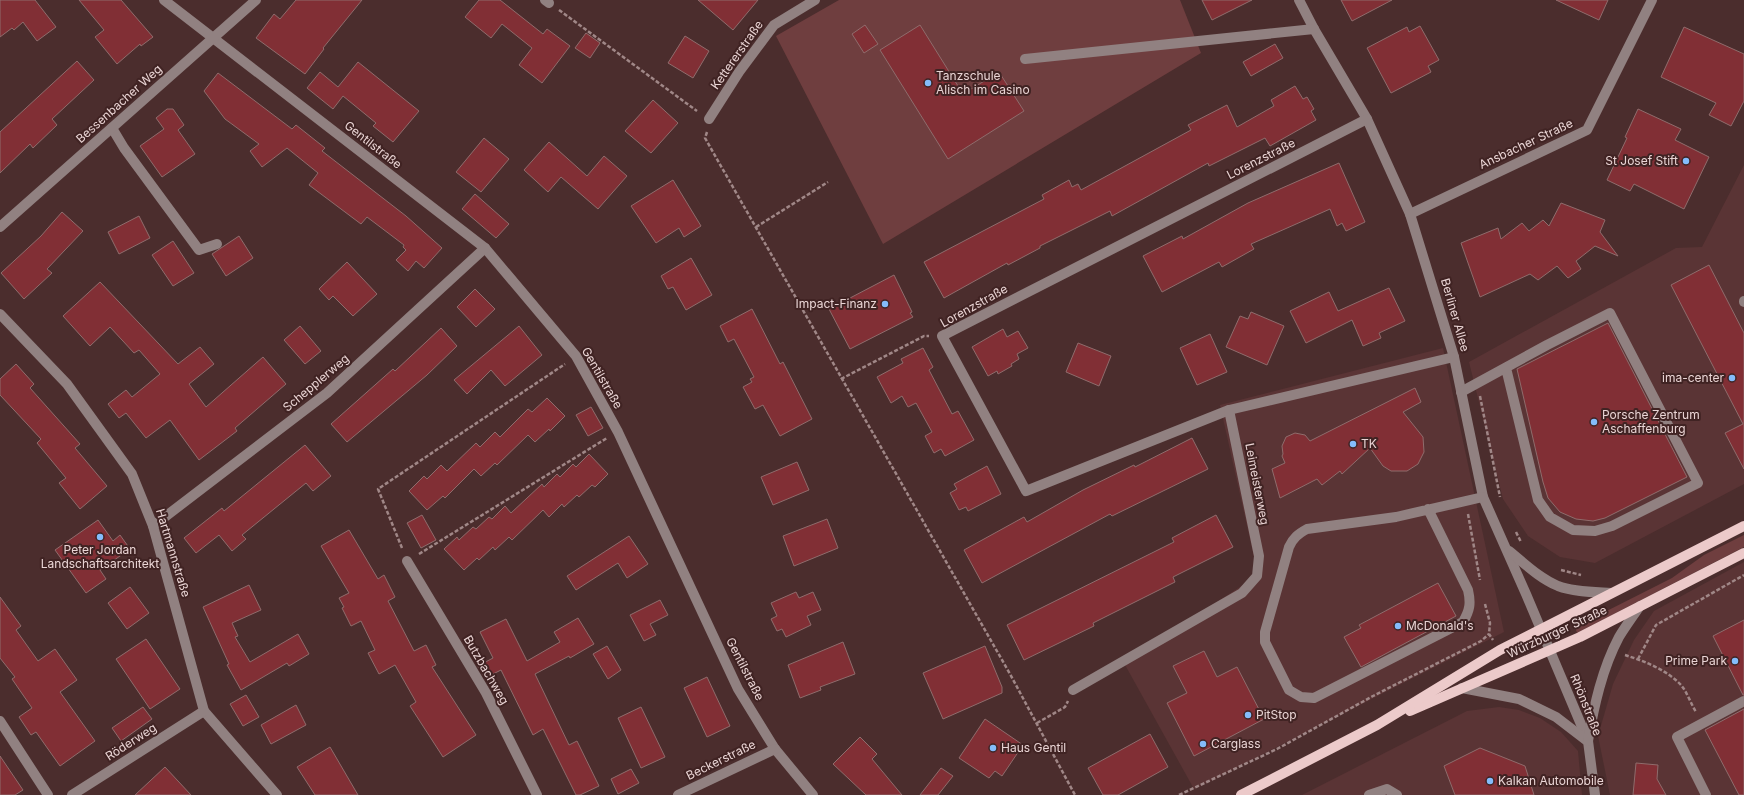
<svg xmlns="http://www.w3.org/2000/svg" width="1744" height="795" font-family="Inter,sans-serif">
  <rect width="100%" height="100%" fill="#4b2d2d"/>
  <!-- built -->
  <g fill="#5a3435">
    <polygon points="1744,165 1744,484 1595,563 1560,557 1528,536 1503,499 1469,362 1676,248 1702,247"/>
    <polygon points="1443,348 1504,632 1194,789 1124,663 1258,575 1220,405"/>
    <polygon points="1744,562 1744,795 1610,795 1598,736 1613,684 1634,640 1654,611"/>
    <polygon points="1499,707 1519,710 1540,718 1561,732 1578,751 1582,795 1302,795 1467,711"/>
  </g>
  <!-- green -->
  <g fill="#6f3e3f">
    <polygon points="839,0 1180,0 1201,53 883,244 776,36"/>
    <polygon points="1744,535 1744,547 1577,633 1575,627 1672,578 1704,555"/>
  </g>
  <!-- building -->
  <g fill="#812f35" stroke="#8f6c6c">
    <polygon points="0,0 35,0 56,27 37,41 23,22 14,30 12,28 0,37"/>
    <polygon points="79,0 121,0 153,37 141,46 140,44 117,64 95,37 104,30"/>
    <polygon points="296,0 362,0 323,48 324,49 305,74 256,38 274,14 280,19"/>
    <polygon points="479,0 500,0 543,34 547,29 570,46 542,83 519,65 532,48 502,24 491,38 465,17"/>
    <polygon points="698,0 758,0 733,30"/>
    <polygon points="1202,0 1252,0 1212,20"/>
    <polygon points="1341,0 1392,0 1352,21"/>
    <polygon points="1556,0 1608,0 1599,20"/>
    <polygon points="865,25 878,44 864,53 852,34"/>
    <polygon points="920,25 963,94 999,72 1024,111 948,159 880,50"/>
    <polygon points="1420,26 1439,60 1428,66 1431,72 1391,93 1367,48 1407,27 1409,32"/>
    <polygon points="1684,27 1744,54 1744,101 1731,126 1709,115 1716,103 1661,77"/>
    <polygon points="586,33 600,43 590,58 575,48"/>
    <polygon points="685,36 709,51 693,78 668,63"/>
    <polygon points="1275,44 1283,58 1251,76 1243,62"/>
    <polygon points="77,61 94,80 52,119 57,125 33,148 30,144 0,173 0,132"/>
    <polygon points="358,62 419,111 393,142 373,126 376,123 343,96 333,109 307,88 320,72 338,87"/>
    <polygon points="218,73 292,129 296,125 325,148 322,151 406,216 442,248 424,268 416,261 408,271 396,260 406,250 403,247 404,245 367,217 361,224 309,185 318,173 287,148 262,167 250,151 259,144 225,119 204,91"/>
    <polygon points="1295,86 1303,99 1307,97 1314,109 1311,111 1316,120 1270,146 1265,138 1209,166 1208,163 1112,216 1110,211 1040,246 1040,248 1008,265 1007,263 944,298 924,262 1044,199 1042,195 1069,180 1072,187 1078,184 1081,190 1191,130 1188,125 1227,105 1237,127 1274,106 1271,100"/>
    <polygon points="653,100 678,123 651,153 625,131"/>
    <polygon points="167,109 173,109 184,125 178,130 195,154 162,177 140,146 164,129 156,118"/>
    <polygon points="1638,109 1681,129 1675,140 1709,157 1684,209 1634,184 1630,191 1607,180 1627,138 1625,137"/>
    <polygon points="484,138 509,159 481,192 456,172"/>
    <polygon points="549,142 587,176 604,156 627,176 598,209 561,177 548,192 524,170"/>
    <polygon points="1339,163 1365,222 1346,231 1342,223 1337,226 1330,209 1251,244 1254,249 1222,267 1219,262 1162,292 1143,256 1182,236 1183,239 1248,203"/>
    <polygon points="673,180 701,226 684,237 679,228 656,243 631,206"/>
    <polygon points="475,194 509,224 496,238 462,209"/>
    <polygon points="1561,203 1605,220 1600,232 1618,256 1595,246 1576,261 1581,269 1568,278 1557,266 1538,280 1530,274 1480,297 1461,243 1498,228 1501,239 1522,223 1529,231 1543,220 1549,226"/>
    <polygon points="62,212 83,231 47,269 52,273 24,299 1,273 41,236"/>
    <polygon points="139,216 150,238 119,254 108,232"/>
    <polygon points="239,236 253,258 226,276 212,254"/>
    <polygon points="173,241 194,273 173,286 152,255"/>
    <polygon points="691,258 712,295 686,310 673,287 668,289 661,276"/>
    <polygon points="347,262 377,294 353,316 333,296 329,300 319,289"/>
    <polygon points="1709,265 1744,333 1744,469 1725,433 1743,424 1671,285"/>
    <polygon points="894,275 912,312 910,313 913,317 850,349 829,309"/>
    <polygon points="100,282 178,364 200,347 214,364 189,384 206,407 263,357 286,384 235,428 237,431 199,460 170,420 146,438 126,413 119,418 108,404 126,390 132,397 160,374 139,350 134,353 110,327 90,346 63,316"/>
    <polygon points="1389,288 1405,321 1379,333 1381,338 1363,346 1352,320 1306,343 1290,311 1329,292 1338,311"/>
    <polygon points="475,289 495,309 476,327 457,307"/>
    <polygon points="752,309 780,364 783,362 812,419 780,436 763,405 755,409 743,387 752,382 750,379 754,377 734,339 728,342 720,326"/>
    <polygon points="1251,312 1284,326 1267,365 1226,347 1240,316 1248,319"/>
    <polygon points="1608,323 1687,477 1605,518 1593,521 1576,519 1560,512 1548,498 1543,482 1517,369"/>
    <polygon points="300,326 321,351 305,364 284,340"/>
    <polygon points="519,326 542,355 505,386 491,370 467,394 454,380"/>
    <polygon points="441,328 457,346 427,375 347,442 331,424 393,369 395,371"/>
    <polygon points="1003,329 1007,337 1018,331 1028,348 1017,354 1019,359 1011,364 1012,366 998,374 997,371 988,376 972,347"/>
    <polygon points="1210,334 1227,372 1197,385 1180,348"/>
    <polygon points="1078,343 1111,356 1099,386 1066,372"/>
    <polygon points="923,348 933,367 929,370 952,414 958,411 974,440 945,456 941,449 934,453 925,436 932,432 916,403 908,407 902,396 891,403 877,377 903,363 901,359"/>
    <polygon points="16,364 34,384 30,388 80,444 75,448 107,486 80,509 59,483 66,478 37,443 41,439 0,395 0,379"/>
    <polygon points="1415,388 1421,402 1403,412 1423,437 1424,452 1418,464 1407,471 1391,471 1383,466 1370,448 1342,474 1340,471 1322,485 1317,479 1280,498 1272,469 1285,463 1282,456 1283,454 1282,446 1286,437 1295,433 1305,435 1310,441"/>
    <polygon points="547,398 565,416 550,431 549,429 535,442 528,435 497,465 495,463 481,476 474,469 445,498 443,496 427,510 409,491 424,476 427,479 441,465 447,471 476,443 480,447 495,432 500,437 528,409 532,412"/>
    <polygon points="591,407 603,428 588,436 576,415"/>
    <polygon points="1192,438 1208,469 1112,516 1110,514 982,583 964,550 1024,517 1027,522 1083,490 1134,465 1135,467"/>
    <polygon points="305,445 331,476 313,491 306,483 242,535 246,539 232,551 219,535 196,553 184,538 222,508 224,511"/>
    <polygon points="589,454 608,474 595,487 592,485 579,497 577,495 564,507 562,504 549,517 543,510 512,540 509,537 495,550 493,547 479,560 477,558 464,570 444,549 457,537 459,540 473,527 476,529 489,517 492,519 505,506 511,513 542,484 544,487 557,474 560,477 573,464 576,467"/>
    <polygon points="797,462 809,490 773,505 761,477"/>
    <polygon points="987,466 1001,494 968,511 966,507 959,510 950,493 957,489 954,484"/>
    <polygon points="422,515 436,540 421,548 407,523"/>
    <polygon points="1216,515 1233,547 1173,577 1175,582 1093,623 1094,626 1024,660 1007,625 1174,542 1172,538"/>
    <polygon points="827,519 838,548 794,566 783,536"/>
    <polygon points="98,520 113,541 120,535 130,549 100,570 106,579 86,593 55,550"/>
    <polygon points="349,530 378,579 384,575 395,597 388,601 414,651 426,645 436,665 432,667 476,735 443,757 410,706 416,702 395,665 379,674 368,653 375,650 361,621 351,626 342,608 344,607 339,598 349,593 321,546"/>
    <polygon points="629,536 648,564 627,578 618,563 576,590 567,576"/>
    <polygon points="1438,583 1456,616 1361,667 1344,637 1361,628 1359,625"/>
    <polygon points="249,585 261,610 232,623 238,636 235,637 250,662 298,634 309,654 289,666 287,663 241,690 227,665 229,664 203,607"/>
    <polygon points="130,587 149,613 127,629 108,603"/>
    <polygon points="796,592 799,598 813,592 821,610 807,616 811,625 786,637 782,629 777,631 771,619 777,616 771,603"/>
    <polygon points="0,597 21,626 16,630 38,661 55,649 77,680 60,692 95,741 60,766 36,732 31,735 19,717 32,708 12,679 15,677 0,658"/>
    <polygon points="660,600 668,615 650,624 656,635 644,641 630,615"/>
    <polygon points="578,618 594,644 570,658 569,656 535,674 569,745 577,741 599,786 580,795 576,795 543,729 533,735 501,670 485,678 478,666 493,658 480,632 506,619 527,661 560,642 554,632"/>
    <polygon points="1744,620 1744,695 1743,695 1713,636"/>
    <polygon points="146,639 180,689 150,709 116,659"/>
    <polygon points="843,642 855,674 820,687 821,690 800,698 788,665"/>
    <polygon points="607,646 621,670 608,679 593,654"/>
    <polygon points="985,646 1002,687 1002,693 943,719 923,673"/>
    <polygon points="1204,651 1217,677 1237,667 1264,719 1194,756 1167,703 1187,693 1173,666"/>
    <polygon points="707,677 730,726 707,737 684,688"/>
    <polygon points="246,695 259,717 243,726 230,704"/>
    <polygon points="296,705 306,725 271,744 261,725"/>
    <polygon points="143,707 152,719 121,741 112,728"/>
    <polygon points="641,707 665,757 641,768 618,718"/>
    <polygon points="1744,709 1744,795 1739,795 1705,730"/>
    <polygon points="985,719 1023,745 1002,776 995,771 989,778 959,758"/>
    <polygon points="1150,734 1168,767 1118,795 1103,795 1088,768"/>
    <polygon points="860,737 877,754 872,759 902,795 866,795 833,764"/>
    <polygon points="330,747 358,795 315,795 297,767"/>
    <polygon points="1480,748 1525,766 1534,795 1455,795 1444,766"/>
    <polygon points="0,756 23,790 15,795 0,795"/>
    <polygon points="1636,763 1658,765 1657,779 1666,795 1633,795"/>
    <polygon points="165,767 191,795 135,795"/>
    <polygon points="941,768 953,776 938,795 920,795"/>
    <polygon points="631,769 639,783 618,794 611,779"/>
  </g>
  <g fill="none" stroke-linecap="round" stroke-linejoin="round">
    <!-- path -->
    <g stroke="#a08787" stroke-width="2.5" stroke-dasharray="4 2" stroke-linecap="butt">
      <polyline points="559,10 697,111"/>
      <polyline points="707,132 705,138 1010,674 1075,795"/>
      <polyline points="756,227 828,182"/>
      <polyline points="841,379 924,336 929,336"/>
      <polyline points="1480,396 1500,497"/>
      <polyline points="1468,514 1480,580"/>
      <polyline points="1516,532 1521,542"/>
      <polyline points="402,548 378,489 565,364"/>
      <polyline points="419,554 607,438"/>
      <polyline points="1561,570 1581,575"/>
      <polyline points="1485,604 1490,623 1489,634 1493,640"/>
      <path d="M1625 655C1644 661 1667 670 1681 685 1687 692 1691 704 1696 712"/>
      <polyline points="1638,659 1656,625 1744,575"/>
      <polyline points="1037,723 1065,707 1068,701"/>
      <polyline points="1179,795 1277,749 1373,696 1481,641 1489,634"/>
    </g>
    <!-- minor -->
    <g stroke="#918181" stroke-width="10">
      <polyline points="164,0 485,248 576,356 618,432 738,689 775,749 813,795"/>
      <polyline points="545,0 549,3"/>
      <polyline points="1299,0 1314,29 1367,119 1410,214 1454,357 1483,497 1526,594 1588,741 1595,795"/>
      <polyline points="1025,59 1314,29"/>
      <polyline points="709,119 739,72 774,25 815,0"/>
      <polyline points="112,128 124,148 199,250 217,244"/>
      <polyline points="1410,214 1587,130 1652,0"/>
      <polyline points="0,227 256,0"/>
      <polyline points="1744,301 1744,302"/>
      <polyline points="0,314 67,384 132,474 153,526 204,711 277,795"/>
      <polyline points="1461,392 1547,345 1610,313 1698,483 1612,526 1595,531 1573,530 1550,517 1538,500 1506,368"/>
      <polyline points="1229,410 1026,491 942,336 1367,119"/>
      <path d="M1428 509 1468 590C1471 603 1470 610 1463 622L1314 698 1301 697 1289 690 1265 642V632L1289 547C1293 538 1298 534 1307 529L1396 517 1483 497"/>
      <polyline points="153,526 327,393 485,248"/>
      <path d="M1509 551C1524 563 1539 578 1558 586 1574 592 1594 592 1611 593"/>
      <polyline points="407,561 486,693 537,795"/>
      <polyline points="1462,688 1519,699 1556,717 1586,740"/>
      <polyline points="1073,690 1242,593 1257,576 1259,556 1229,410 1454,357"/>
      <polyline points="0,721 48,795"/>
      <path d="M1588 741C1594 706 1602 669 1619 637 1625 627 1633 616 1640 606"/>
      <polyline points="72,795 204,711"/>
      <polyline points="678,795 775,749"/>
      <polyline points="1369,795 1387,789 1397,795"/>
      <polyline points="1706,795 1677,737 1744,701"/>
    </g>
    <!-- major -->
    <g stroke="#eccaca" stroke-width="10">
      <polyline points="1410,711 1580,637 1744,553"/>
      <polyline points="1241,795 1377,725 1500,650 1744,526"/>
    </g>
  </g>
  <!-- markers -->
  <g fill="#84bcfb" stroke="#402323" stroke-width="1.5">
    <circle cx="928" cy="83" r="4"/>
    <circle cx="1686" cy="161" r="4"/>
    <circle cx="885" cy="304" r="4"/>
    <circle cx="1732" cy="378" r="4"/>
    <circle cx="1594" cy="422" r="4"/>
    <circle cx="1353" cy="444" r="4"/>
    <circle cx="100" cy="537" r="4"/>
    <circle cx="1398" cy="626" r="4"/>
    <circle cx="1735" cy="661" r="4"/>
    <circle cx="1248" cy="715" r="4"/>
    <circle cx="1203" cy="744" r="4"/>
    <circle cx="993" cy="748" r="4"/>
    <circle cx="1490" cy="781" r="4"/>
  </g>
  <g text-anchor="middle" stroke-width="4" stroke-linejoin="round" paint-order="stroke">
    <!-- street labels -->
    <g font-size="12" fill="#ead5d5" stroke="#402323">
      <text transform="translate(737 55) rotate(-55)" y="4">Kettererstraße</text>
      <text transform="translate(119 104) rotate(-42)" y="4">Bessenbacher Weg</text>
      <text transform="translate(1526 144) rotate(-25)" y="4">Ansbacher Straße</text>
      <text transform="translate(373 145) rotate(38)" y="4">Gentilstraße</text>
      <text transform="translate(1261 159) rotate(-27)" y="4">Lorenzstraße</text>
      <text transform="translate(974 306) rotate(-29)" y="4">Lorenzstraße</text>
      <text transform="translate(1455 315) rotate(74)" y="4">Berliner Allee</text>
      <text transform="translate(602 378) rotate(60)" y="4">Gentilstraße</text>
      <text transform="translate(316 383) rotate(-40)" y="4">Schepplerweg</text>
      <text transform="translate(1257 484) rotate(79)" y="4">Leimeisterweg</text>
      <text transform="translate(173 553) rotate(73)" y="4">Hartmannstraße</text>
      <text transform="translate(1557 632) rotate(-25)" y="4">Würzburger Straße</text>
      <text transform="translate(745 669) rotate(63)" y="4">Gentilstraße</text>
      <text transform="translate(486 670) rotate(60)" y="4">Butzbachweg</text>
      <text transform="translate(1586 705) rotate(68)" y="4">Rhönstraße</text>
      <text transform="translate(131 742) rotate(-33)" y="4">Röderweg</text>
      <text transform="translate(721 760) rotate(-26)" y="4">Beckerstraße</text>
    </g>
    <!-- poi labels -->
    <g font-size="12" fill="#ead5d5" stroke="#402323" text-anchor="start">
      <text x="936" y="80">Tanzschule<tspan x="936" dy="14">Alisch im Casino</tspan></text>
      <text x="1678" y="165" text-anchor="end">St Josef Stift</text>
      <text x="877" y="308" text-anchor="end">Impact-Finanz</text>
      <text x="1724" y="382" text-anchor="end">ima-center</text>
      <text x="1602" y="419">Porsche Zentrum<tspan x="1602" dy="14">Aschaffenburg</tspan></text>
      <text x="1361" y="448">TK</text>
      <text x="100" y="554" text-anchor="middle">Peter Jordan<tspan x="100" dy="14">Landschaftsarchitekt</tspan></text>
      <text x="1406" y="630">McDonald's</text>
      <text x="1727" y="665" text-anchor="end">Prime Park</text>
      <text x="1256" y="719">PitStop</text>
      <text x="1211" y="748">Carglass</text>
      <text x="1001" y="752">Haus Gentil</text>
      <text x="1498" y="785">Kalkan Automobile</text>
    </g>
  </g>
</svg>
